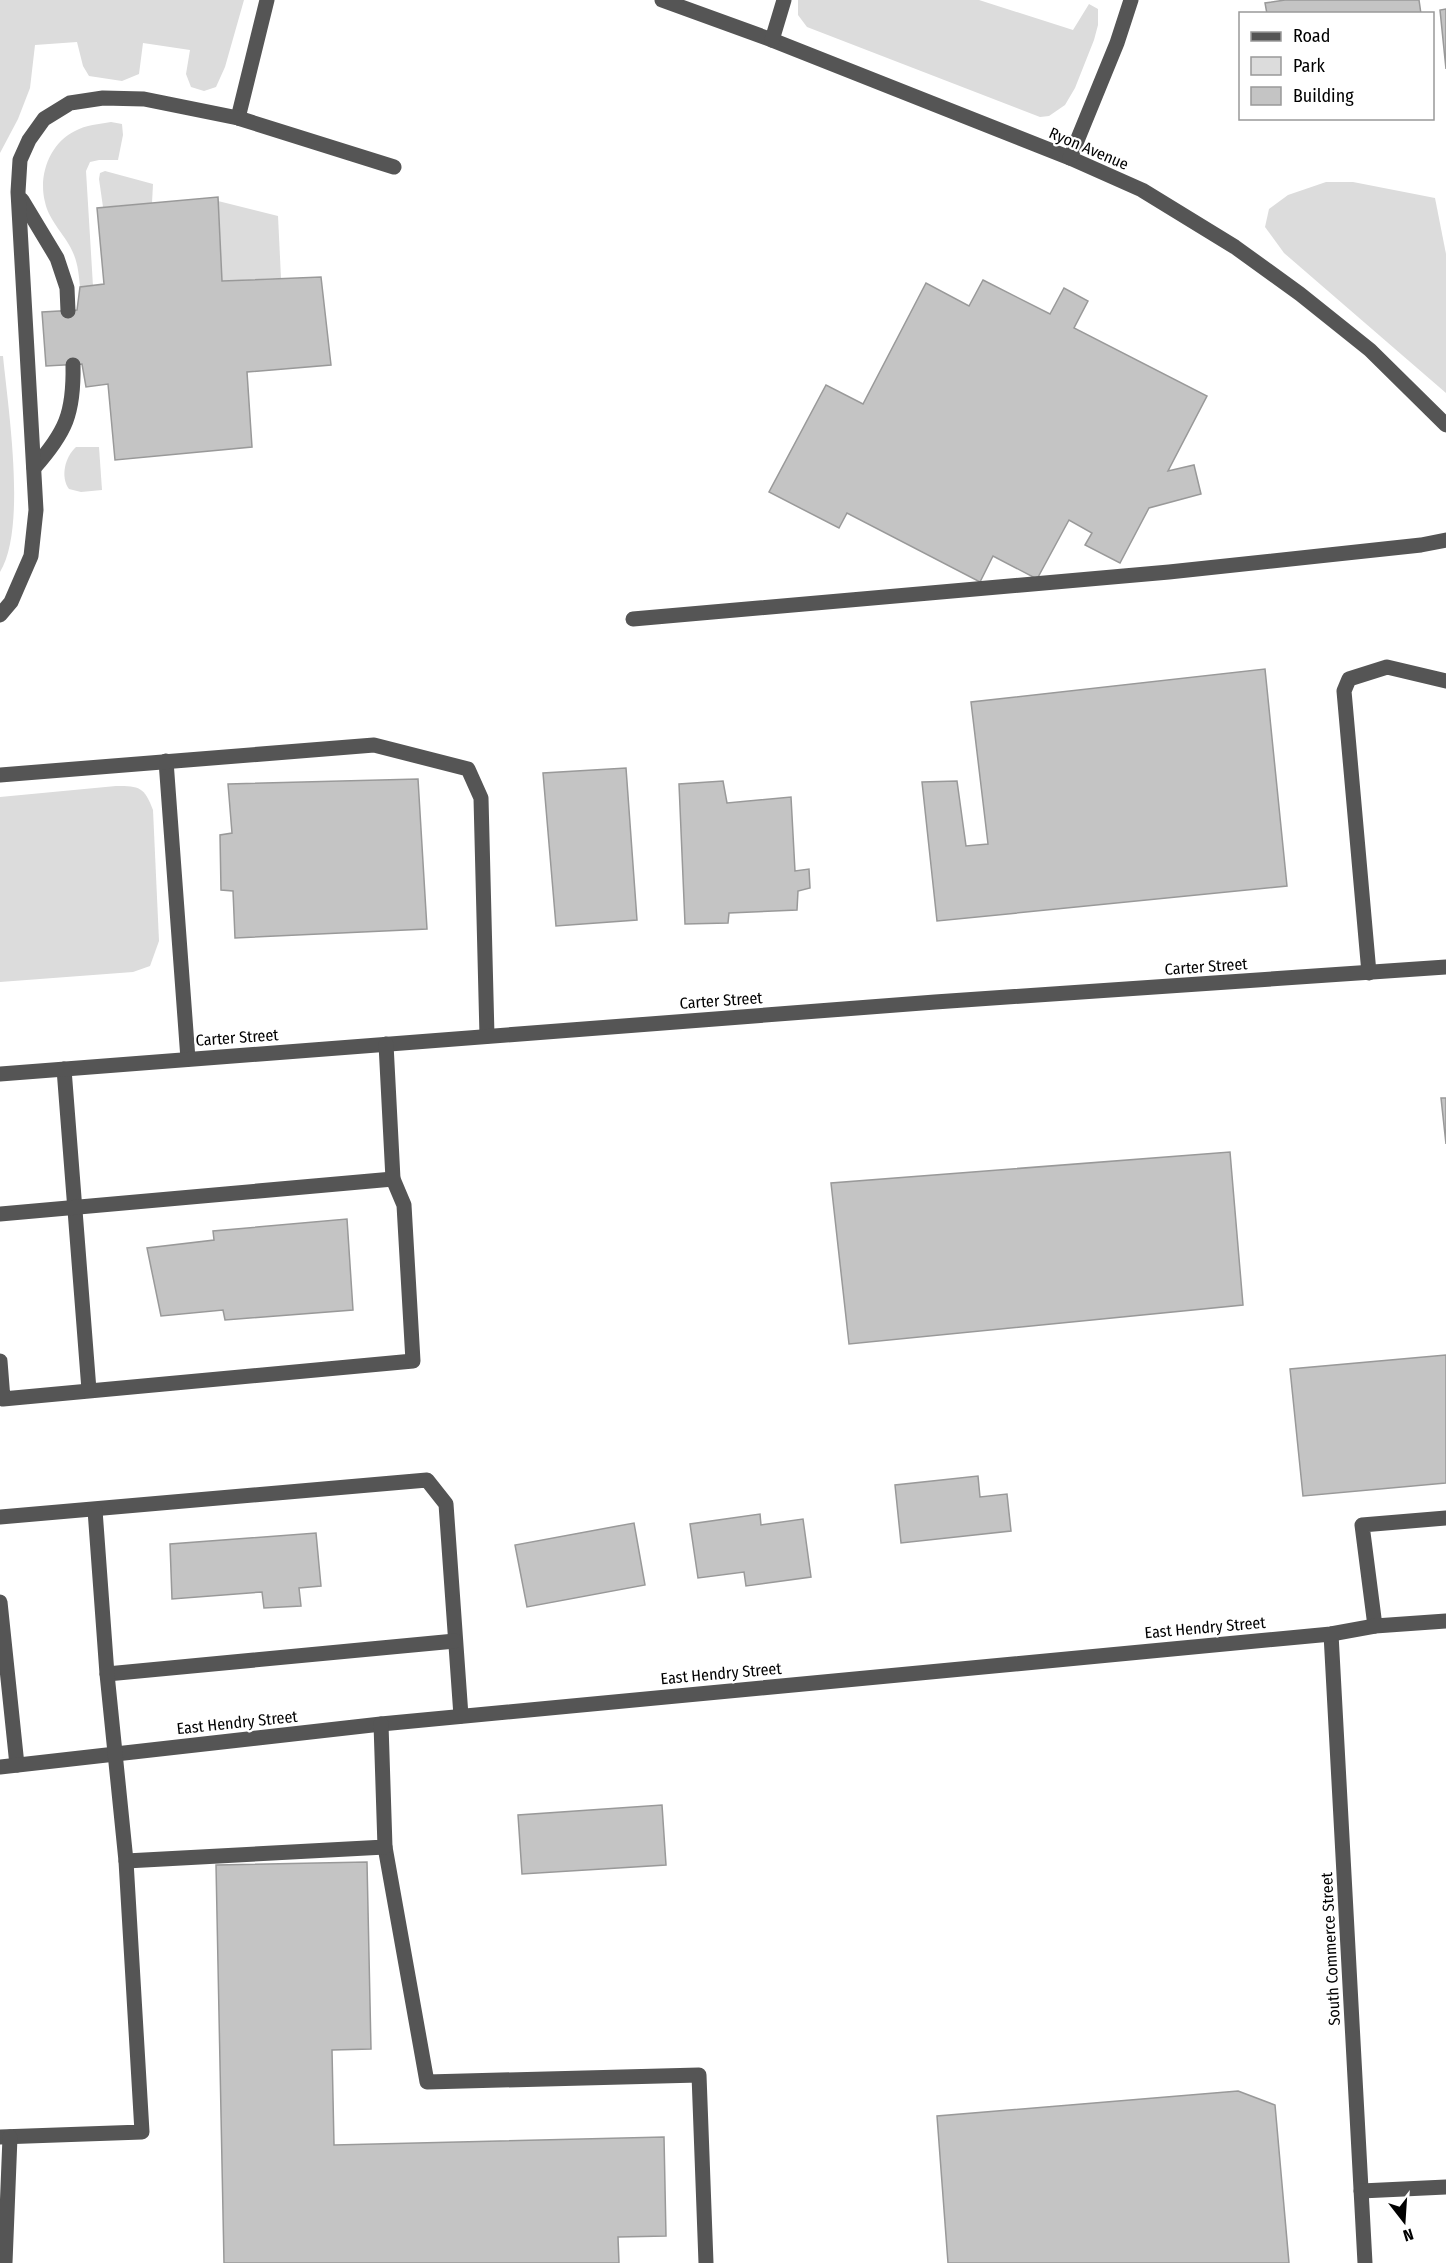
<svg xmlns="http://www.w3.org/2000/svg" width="1446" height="2263" font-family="'Fira Sans Condensed',sans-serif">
  <rect width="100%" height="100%" fill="#fff"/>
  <!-- green -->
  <g fill="#dcdcdc">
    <polygon points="0,0 244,0 225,67 216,87 204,91 191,87 186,74 190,50 143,43 139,74 122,81 89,76 83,66 77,42 35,45 30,88 18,119 0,153"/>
    <polygon points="798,0 979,0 1073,30 1089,4 1098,9 1098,25 1094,40 1075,88 1065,105 1049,116 1040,117 807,27 798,15"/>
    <path d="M111 122 122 124 123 135 118 160H99L90 162 86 171 93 286 80 287C79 276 78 265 74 255 67 236 49 222 45 202 38 175 50 143 75 131 86 125 99 124 111 122Z"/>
    <polygon points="105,171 153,184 152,203 103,207 99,179 100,173"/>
    <polygon points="1326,182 1353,182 1435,198 1446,254 1446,393 1284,253 1265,227 1269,209 1288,195"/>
    <polygon points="218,201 278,216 281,278 222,281"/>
    <path d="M0 356H3C8 408 27 528 0 572Z"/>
    <path d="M76 447H99L102 490 81 492 69 489C60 477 65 457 76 447Z"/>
    <path d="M116 786C140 786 144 787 153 810L159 941 150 966 133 972 0 982V797Z"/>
  </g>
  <!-- building -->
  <g fill="#c4c4c4" stroke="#999" stroke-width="1.5">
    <polygon points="1285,0 1419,0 1421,14 1267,14 1265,3"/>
    <polygon points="1446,9 1446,69 1440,10"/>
    <polygon points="218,197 222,281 321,277 331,365 247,372 252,447 115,460 108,384 86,387 82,364 46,366 42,312 77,310 80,287 104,284 97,208"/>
    <polygon points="983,280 1050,314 1064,288 1088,301 1074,328 1207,396 1168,471 1194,465 1201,494 1149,508 1120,563 1085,545 1092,533 1069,520 1037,579 993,556 980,582 847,513 839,528 769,492 826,385 863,404 926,283 969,306"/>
    <polygon points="1265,669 1287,886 937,921 922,782 957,781 966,846 988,844 971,702"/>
    <polygon points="626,768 637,920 556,926 543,773"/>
    <polygon points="418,779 427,929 235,938 233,891 221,890 220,835 232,833 228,784"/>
    <polygon points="723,781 727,803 791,797 795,871 809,869 810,888 798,891 797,910 729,913 728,923 685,924 679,784"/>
    <polygon points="1441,1098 1446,1098 1446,1144"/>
    <polygon points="1230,1152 1243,1305 849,1344 831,1183"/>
    <polygon points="347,1219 353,1310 225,1320 223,1310 161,1316 147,1248 214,1240 213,1231"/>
    <polygon points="1446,1355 1446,1483 1303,1496 1290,1369"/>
    <polygon points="978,1476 980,1497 1007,1494 1011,1531 901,1543 895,1485"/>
    <polygon points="760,1514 761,1525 803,1519 811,1577 746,1586 744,1572 698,1578 690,1524"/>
    <polygon points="634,1523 645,1585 527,1607 515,1545"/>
    <polygon points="316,1533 321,1586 299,1588 301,1606 264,1608 262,1592 172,1599 170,1544"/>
    <polygon points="662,1805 666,1865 522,1874 518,1815"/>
    <polygon points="367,1862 371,2049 332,2050 334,2145 664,2137 666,2236 618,2237 619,2263 224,2263 216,1865"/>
    <polygon points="1238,2091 1275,2105 1289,2263 948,2263 937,2116"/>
  </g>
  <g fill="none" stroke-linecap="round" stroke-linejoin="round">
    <!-- minor -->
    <g stroke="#555" stroke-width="15">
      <polyline points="662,0 772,40 1070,158 1142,190 1235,247 1300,294 1370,350 1446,425"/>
      <polyline points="772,40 784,0"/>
      <polyline points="238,118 267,0"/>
      <polyline points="1070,158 1117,43 1131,0"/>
      <polyline points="22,200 57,258 67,288 68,311"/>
      <path d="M34 468C66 432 74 413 73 365"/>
      <polyline points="0,615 11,602 31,556 36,510 18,192 20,160 29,140 44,119 70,103 103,98 144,99 238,118 394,167"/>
      <polyline points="633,619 1169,572 1421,545 1446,540"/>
      <polyline points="166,761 188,1059"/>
      <polyline points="0,775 374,745 468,769 481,798 487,1036"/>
      <polyline points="1369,973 1344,691 1349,679 1387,667 1446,681"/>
      <polyline points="64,1069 89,1390"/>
      <polyline points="0,1074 935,1002 1446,967"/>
      <polyline points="0,1214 393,1179"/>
      <polyline points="0,1361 3,1399 413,1361 404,1205 393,1179 386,1044"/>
      <polyline points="0,1517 427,1480 446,1504 461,1716"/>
      <polyline points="0,1602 17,1765"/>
      <polyline points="1375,1626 1362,1525 1446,1518"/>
      <polyline points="1331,1634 1365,2263"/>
      <polyline points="107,1674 455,1641"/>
      <polyline points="0,1767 381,1724 1331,1634 1375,1626 1446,1621"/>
      <polyline points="385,1847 427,2082 699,2075 706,2263"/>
      <polyline points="126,1861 385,1847 381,1724"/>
      <polyline points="0,2137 142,2132 126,1861 107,1674 95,1510"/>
      <polyline points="1361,2191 1446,2187"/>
      <polyline points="5,2263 10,2137"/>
    </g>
  </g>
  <g text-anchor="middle" stroke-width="4.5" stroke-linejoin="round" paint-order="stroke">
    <!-- street labels -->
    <g font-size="16" fill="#000" stroke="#fff">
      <text transform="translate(1089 148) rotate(23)" y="6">Ryon Avenue</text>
      <text transform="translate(1206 966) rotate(-4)" y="6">Carter Street</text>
      <text transform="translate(721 1000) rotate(-4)" y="6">Carter Street</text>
      <text transform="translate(237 1037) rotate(-4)" y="6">Carter Street</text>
      <text transform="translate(1205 1627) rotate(-5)" y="6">East Hendry Street</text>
      <text transform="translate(721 1673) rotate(-5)" y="6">East Hendry Street</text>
      <text transform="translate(237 1722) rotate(-6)" y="6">East Hendry Street</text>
      <text transform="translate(1330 1949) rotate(-93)" y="6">South Commerce Street</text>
    </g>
  </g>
  <!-- legend -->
  <rect x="1239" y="12" width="195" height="108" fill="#ffffff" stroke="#999999" stroke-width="1.5"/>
  <rect x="1251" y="32" width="30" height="9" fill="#555555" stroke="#999999" stroke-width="1.5"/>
  <text x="1293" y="42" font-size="18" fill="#000000">Road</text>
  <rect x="1251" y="57" width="30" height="18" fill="#dcdcdc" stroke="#999999" stroke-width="1.5"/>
  <text x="1293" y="72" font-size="18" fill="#000000">Park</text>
  <rect x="1251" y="87" width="30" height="18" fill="#c4c4c4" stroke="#999999" stroke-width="1.5"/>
  <text x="1293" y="102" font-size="18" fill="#000000">Building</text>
  <!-- north arrow -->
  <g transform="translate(1404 2221) rotate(163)" stroke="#ffffff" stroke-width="4.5" paint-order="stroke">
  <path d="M0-4.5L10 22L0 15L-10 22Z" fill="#000000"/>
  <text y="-9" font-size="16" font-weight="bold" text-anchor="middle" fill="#000000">N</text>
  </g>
</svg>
